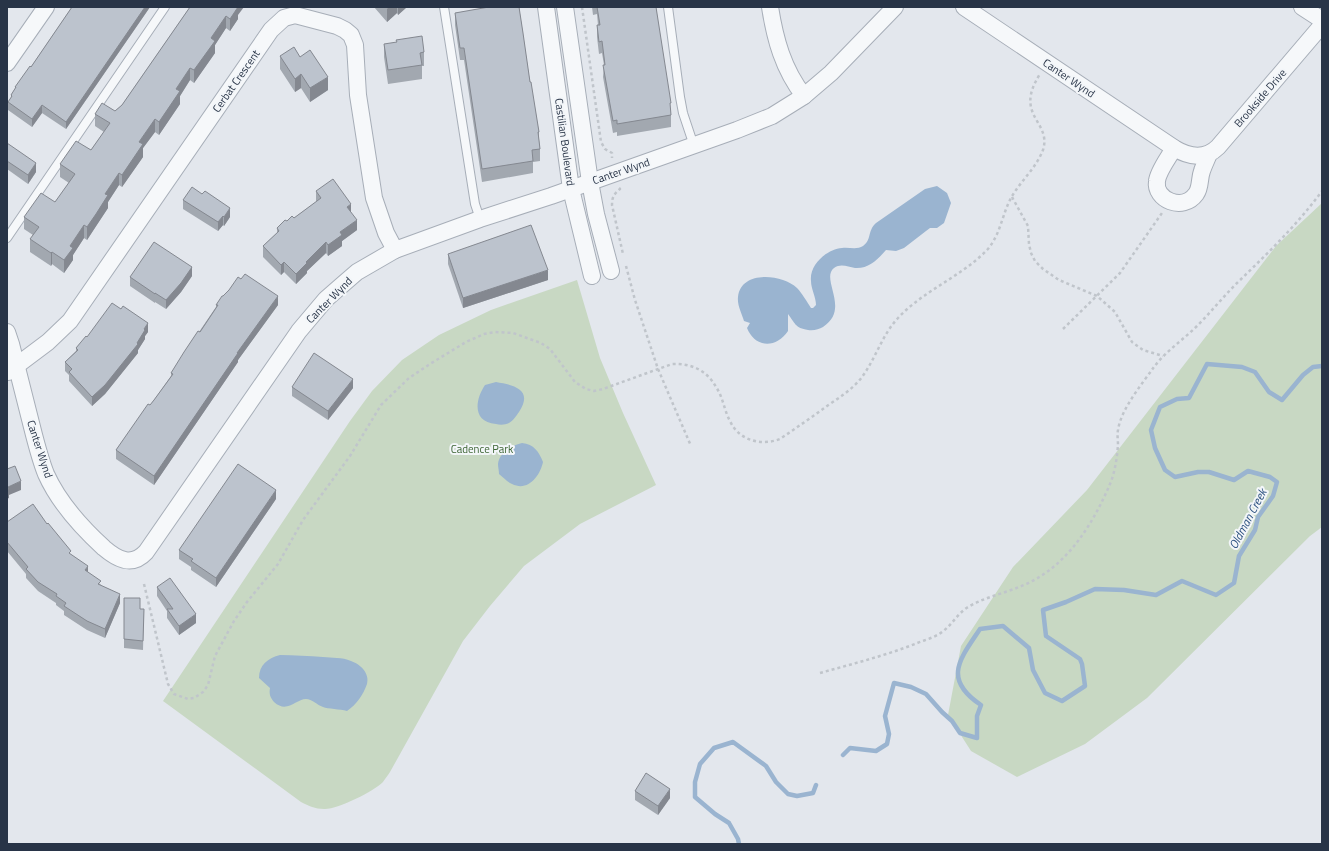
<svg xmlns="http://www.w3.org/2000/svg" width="1329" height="851" font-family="'Titillium Web',sans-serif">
  <rect width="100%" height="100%" fill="#e3e7ed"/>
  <!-- green -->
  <g fill="#c8d8c3">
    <polygon points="1322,203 1322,527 1310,536 1147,698 1085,744 1017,777 971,751 948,715 961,646 1013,567 1087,490 1276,246"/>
    <path d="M577 280 600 358 623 413 656 485 580 524 524 566 490 606 463 641 390 772C388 775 385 779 383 782 374 791 337 810 324 809 315 809 309 806 301 802L163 701 350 421 372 391 402 360 439 335 491 310Z"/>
  </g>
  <!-- water -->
  <g fill="#9ab4d0">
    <path d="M937 186 947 193 951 203 944 223 937 228H930L926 231 904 248 896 251 886 250C878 259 869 269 855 268 848 267 841 263 834 268 820 279 851 309 823 327 819 329 814 331 808 330 795 328 795 323 788 314V331C776 349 755 348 747 328L750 323 744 321C742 314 737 305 738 297 741 270 782 274 797 288 802 293 807 302 811 308H813L816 305C816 297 811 289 811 281 809 265 827 249 842 248 849 247 857 250 863 246 872 240 867 231 876 223L925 189Z"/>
    <path d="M496 382C513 385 534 389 519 412 516 416 513 421 509 423 505 425 500 425 496 424 472 422 475 400 485 385Z"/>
    <path d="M522 443C534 444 539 452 543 462 540 476 528 492 512 484 507 482 503 477 499 474 499 471 498 467 498 464 499 453 512 445 522 443Z"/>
    <path d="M280 655C294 655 309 656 323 657 332 658 342 657 351 661 360 664 370 673 367 684 363 695 357 704 347 711 340 709 328 709 323 707 317 705 312 699 306 699 296 699 287 714 274 702 270 697 269 694 270 688L259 678C259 665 268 658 280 655Z"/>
  </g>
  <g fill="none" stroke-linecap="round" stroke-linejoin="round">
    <!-- stream -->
    <g stroke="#9ab4d0" stroke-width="4.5">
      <path d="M843 755 850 748 876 751 887 744 889 734 885 716 894 683 911 687 926 694 942 712 952 721 960 733 977 738V716L981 705C942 679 960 659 980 629L1003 626 1029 648 1033 670 1045 693 1062 701 1085 686 1082 664 1080 659 1046 636 1043 610 1066 602 1095 589 1124 590 1156 595 1182 581 1216 595 1234 583 1239 556 1255 530 1258 517 1273 496 1277 482 1270 477 1248 471 1234 480 1209 472H1198L1175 477 1165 470 1155 448 1151 430 1160 407 1177 399 1189 398 1207 364 1242 367 1255 372 1269 392 1282 400 1303 375 1313 367 1322 366"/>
      <polyline points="739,844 738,839 729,823 715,814 695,797 695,782 700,764 714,748 733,742 766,766 776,782 788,794 797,796 813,793 816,785"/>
    </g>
    <defs>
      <g id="service">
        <polyline points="444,7 475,204 480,219"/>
        <polyline points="668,7 680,97 683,113 694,146"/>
        <polyline points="7,238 165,7"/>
      </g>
      <g id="minor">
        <polyline points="546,7 571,189 592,276"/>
        <polyline points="565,7 590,182 596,214 611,271"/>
        <path d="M770 7C775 39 783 69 804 96"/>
        <path d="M964 7 1174 148C1189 157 1205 160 1218 147L1322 25"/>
        <polyline points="1302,7 1322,20"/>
        <polyline points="7,63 46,7"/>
        <path d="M1174 148C1169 157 1158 171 1157 181 1154 200 1183 212 1196 194 1201 187 1199 179 1202 171 1204 165 1207 159 1209 154"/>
        <path d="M7 332 11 344C18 372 25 400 32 427 36 443 40 459 46 474 59 503 81 527 104 548 118 560 132 567 146 552L299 331 326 299 342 285 357 272 395 250 480 219 551 196 737 130 772 116 804 96 831 73 895 7"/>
        <polyline points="8,372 48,342 70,321 271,30 284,18 295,15 337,26 345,30 351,35 355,45 358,95 374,198 386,233 395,250"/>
      </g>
    </defs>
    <!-- service casing -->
    <use href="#service" stroke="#a7aeb8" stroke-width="10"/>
    <!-- minor casing -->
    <use href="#minor" stroke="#a7aeb8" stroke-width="18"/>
    <!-- path -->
    <g stroke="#c0c5cb" stroke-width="2.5" stroke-dasharray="3 3" stroke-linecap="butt">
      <polyline points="582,7 601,142 605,149 612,153 612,158"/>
      <path d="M619 188 620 189C614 194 612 197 612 205L623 254"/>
      <polyline points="1012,197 1028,226 1029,244 1031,253 1035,261 1043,269 1059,280 1097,296 1115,312 1132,342 1143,350 1163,356"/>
      <polyline points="626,266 635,300 658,369 691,446"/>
      <polyline points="1063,329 1120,273 1162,213"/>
      <path d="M144 584 168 684 174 694 188 699 194 698 203 692 208 685 215 656 234 621 247 602 278 564 303 520 350 456 381 405 409 378 430 364 466 342 484 334 495 332 513 333 541 343 550 349 575 382 586 389 594 391 603 389 672 364C690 363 707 370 716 387 723 397 724 410 730 421 739 441 762 446 780 439 796 428 812 417 827 406 840 397 853 389 862 377 876 358 882 335 898 318 924 290 961 277 987 250 1002 233 1002 211 1014 193 1023 179 1037 166 1043 150 1052 121 1013 116 1040 74"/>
      <path d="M820 673C852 664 884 656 915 644 924 640 934 638 942 632 952 625 957 614 968 607 987 596 1007 593 1026 584 1067 566 1093 524 1110 484 1115 472 1117 458 1118 445 1118 440 1117 435 1118 430 1121 409 1142 384 1154 367 1166 351 1183 340 1197 326 1211 312 1223 297 1237 283 1267 254 1297 225 1322 191"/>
    </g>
    <!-- service -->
    <use href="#service" stroke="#f6f8fa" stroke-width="8"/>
    <!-- minor -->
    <use href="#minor" stroke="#f6f8fa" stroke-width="16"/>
  </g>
  <!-- wall -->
  <g fill="#a2a8b0">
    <polygon points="72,7 150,7 66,129 42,113 32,127 8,110 8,102 11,98 11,95 15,89 15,87 31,67"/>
    <polygon points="190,7 238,15 238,19 230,31 226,28 215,45 215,53 194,83 190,80 180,96 180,104 159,135 155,132 143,148 143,157 122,187 119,185 108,202 108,208 96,226 87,240 84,238 73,255 73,260 64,273 52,264 51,266 30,252 30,239 33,235 24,229 24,217 55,202 69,183 60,177 60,164 91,150 104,132 95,126 95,114 115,111 122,105"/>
    <polygon points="374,7 407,7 398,15 397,13 387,22"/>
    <polygon points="487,7 519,7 530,82 539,132 539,139 540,149 540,161 533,162 533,173 482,182 464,60 460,60 455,25 455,13 487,8"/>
    <polygon points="592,7 656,7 671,115 671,127 617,136 617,132 613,133 606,94 603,77 604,65 602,53 599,54 597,37 597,25 598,25 597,14 593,15"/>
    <polygon points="384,44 424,52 424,66 422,66 422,79 388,84 384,57"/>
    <polygon points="280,56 300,57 328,90 310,102 301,88 295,92 280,69"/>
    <polygon points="7,143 36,172 28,184 7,169"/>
    <polygon points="316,191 351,212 357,230 342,241 342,246 328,256 326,253 307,271 307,273 296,284 284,272 281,275 263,257 263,246 277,233 277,228 287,221 294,218 316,202"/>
    <polygon points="183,200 230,217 224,226 223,225 218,231 183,209"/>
    <polygon points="448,254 548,280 463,308 448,264"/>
    <polygon points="192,276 181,292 166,309 155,302 155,303 130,286 130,277"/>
    <polygon points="223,296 278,305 238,360 238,362 154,485 116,459 116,450 154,400 171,376 171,373 216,307 216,305"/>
    <polygon points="148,332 145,336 145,339 138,350 138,353 105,394 92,406 69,381 69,375 65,371 65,362 76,351 76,348 87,337"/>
    <polygon points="292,387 353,388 328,420 292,396"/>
    <polygon points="276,499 216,587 191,570 191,567 179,559 179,550"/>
    <polygon points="7,522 47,524 71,555 101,585 120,603 105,638 87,630 64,615 64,611 56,605 56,603 38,591 26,578 26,574 7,551"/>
    <polygon points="157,587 196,623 179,635 167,618 167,611 157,596"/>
    <polygon points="124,598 140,609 144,609 143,650 124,648"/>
    <polygon points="635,791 670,798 658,815 635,800"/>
  </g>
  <!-- shaded-wall -->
  <g fill="#848890">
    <polygon points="145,7 150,7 66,129 66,122"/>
    <polygon points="237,7 244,7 238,15 238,19 230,31 230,19"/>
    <polygon points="389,7 397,7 397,13 387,22 387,9"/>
    <polygon points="398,7 407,7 398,15"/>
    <polygon points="226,16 226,28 215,45 215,53 194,83 194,70 211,38"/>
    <polygon points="190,68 190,80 180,96 180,104 159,135 159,122 176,89"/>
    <polygon points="301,74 301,88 295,92 295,79"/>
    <polygon points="328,77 328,90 310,102 310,88"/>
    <polygon points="42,105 42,113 32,127 32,119"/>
    <polygon points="155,119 155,132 143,148 143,157 122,187 122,175 139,142"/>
    <polygon points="36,163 36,172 28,184 28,175"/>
    <polygon points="119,173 119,185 108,202 108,208 87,240 87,227 105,194"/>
    <polygon points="351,204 351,214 347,207"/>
    <polygon points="230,208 230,217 224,226 224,217"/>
    <polygon points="223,216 223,225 218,231 218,222"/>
    <polygon points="357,220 357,230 342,241 342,246 328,256 328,245 340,232"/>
    <polygon points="84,225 84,238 73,255 73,260 64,273 64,260 70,246"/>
    <polygon points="326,242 326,253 307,271 307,273 296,284 296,274 306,262"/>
    <polygon points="52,252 52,264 51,266 51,253"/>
    <polygon points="284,262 284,272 281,275 281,265"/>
    <polygon points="192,267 192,276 181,292 166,309 166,300"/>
    <polygon points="548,270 548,280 463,308 463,298"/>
    <polygon points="278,296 278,305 238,360 238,362 154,485 154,476 237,353"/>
    <polygon points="148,323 148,332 145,336 145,339 138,350 138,353 105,394 92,406 92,397 137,343 144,329"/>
    <polygon points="353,379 353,388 328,420 328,411"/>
    <polygon points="21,481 21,490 9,495 9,498 7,499 7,490 8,487"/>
    <polygon points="276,490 276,499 216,587 216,578"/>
    <polygon points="88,566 88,575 85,570"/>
    <polygon points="120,594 120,603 105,638 105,629"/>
    <polygon points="196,614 196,623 179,635 179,626"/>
    <polygon points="670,789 670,798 658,815 658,806"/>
  </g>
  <!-- building -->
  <g fill="#bcc3cd" stroke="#848890">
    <polygon points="72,7 145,7 66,122 42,105 32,119 8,102 12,96 11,95 16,87 15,87 30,66 31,67"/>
    <polygon points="190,7 238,7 230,19 226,16 211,38 215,41 194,70 190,68 176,89 180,91 159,122 155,119 139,142 143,144 122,175 119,173 105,194 108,195 96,214 87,227 84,225 70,246 73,248 64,260 52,252 51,253 30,239 39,227 24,217 41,193 55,202 75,174 60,164 76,141 91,150 110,123 95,114 102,103 115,111 122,105"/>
    <polygon points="489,7 519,7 523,33 530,82 531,82 539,132 538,132 540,149 532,150 533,161 482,169 464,48 460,48 455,13"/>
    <polygon points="597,7 656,7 671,103 670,103 671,115 617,124 617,120 613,121 606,82 603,65 605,65 602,41 599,42 597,25 600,25"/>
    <polygon points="422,36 424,52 420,53 422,65 388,70 384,44 397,42 396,40"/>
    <polygon points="294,47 300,57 310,50 328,77 310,88 301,74 295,79 280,56"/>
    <polygon points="7,143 36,163 28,175 7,161"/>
    <polygon points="333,179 351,204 347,207 357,220 340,232 342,235 328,245 326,242 306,262 307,263 296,274 284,262 281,265 263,246 279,231 277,228 285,220 287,221 292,216 294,218 321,198 316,191"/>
    <polygon points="192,187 202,194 205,191 230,208 224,217 223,216 218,222 183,200"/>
    <polygon points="531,225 548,270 463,298 448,254"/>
    <polygon points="154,242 192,267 181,283 166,300 155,293 155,294 130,277"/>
    <polygon points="245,274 278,296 237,353 238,353 154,476 116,450 148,404 150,405 154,400 173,374 171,373 184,352 198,331 200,332 218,305 216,305 222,296 223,296 229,290 238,277 241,279"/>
    <polygon points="112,303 121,309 123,306 148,323 144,329 145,330 137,343 138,344 105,385 92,397 69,372 72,369 65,362 78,350 76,348 86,336 87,337"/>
    <polygon points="314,353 353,379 328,411 292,387"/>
    <polygon points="238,464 276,490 216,578 191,561 193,559 179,550"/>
    <polygon points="15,466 21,481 8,487 9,489 7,490 7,469"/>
    <polygon points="33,504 47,524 48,523 71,551 69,553 88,566 85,570 101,581 98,584 120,594 105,629 87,621 64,606 66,603 56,596 57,594 38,582 26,569 28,567 7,542 7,522"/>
    <polygon points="170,578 196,614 179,626 167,609 173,609 157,587"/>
    <polygon points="124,598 140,598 140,609 144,609 143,641 124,639"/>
    <polygon points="646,773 670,789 658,806 635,791"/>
  </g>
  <g text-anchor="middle" stroke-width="4" stroke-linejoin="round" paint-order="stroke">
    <!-- street labels -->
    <g font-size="11" fill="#283447" stroke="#f3f6f9">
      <text transform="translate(1069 78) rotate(34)" y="4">Canter Wynd</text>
      <text transform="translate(236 81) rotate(-55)" y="4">Cerbat Crescent</text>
      <text transform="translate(1260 98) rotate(-49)" y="4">Brookside Drive</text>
      <text transform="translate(565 142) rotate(82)" y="4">Castilian Boulevard</text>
      <text transform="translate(621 171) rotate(-19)" y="4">Canter Wynd</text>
      <text transform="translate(329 300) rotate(-45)" y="4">Canter Wynd</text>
      <text transform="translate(40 449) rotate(72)" y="4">Canter Wynd</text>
    </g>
    <!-- park labels -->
    <g font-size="11" fill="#3d6534" stroke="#f3f6f9">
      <text x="482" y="453">Cadence Park</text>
    </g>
    <!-- water labels -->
    <g font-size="12" font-style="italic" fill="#2d5281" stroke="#f3f6f9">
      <text transform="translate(1248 519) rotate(-62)" y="4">Oldman Creek</text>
    </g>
  </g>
  <!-- border -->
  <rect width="1329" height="851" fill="none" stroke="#283447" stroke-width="16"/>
</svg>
